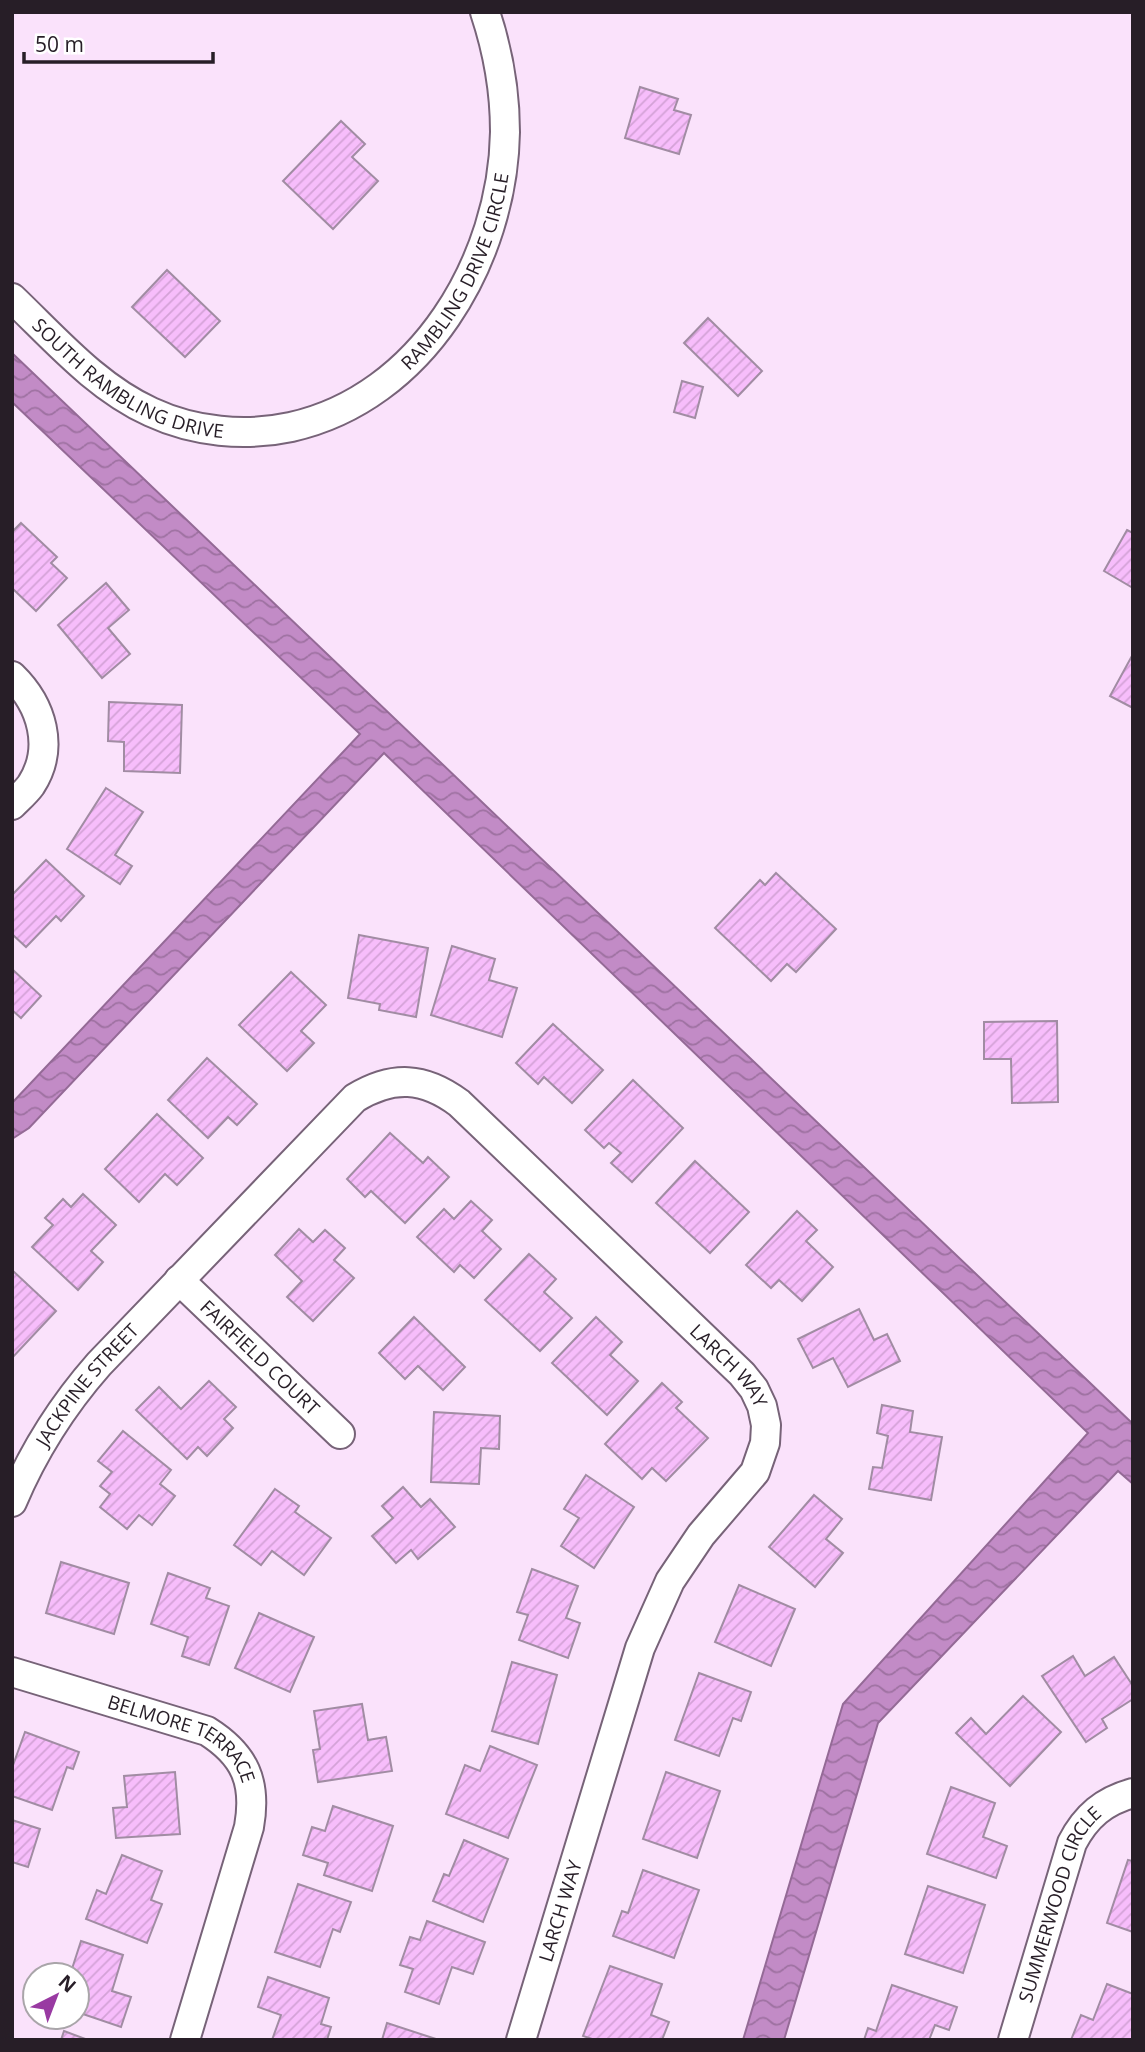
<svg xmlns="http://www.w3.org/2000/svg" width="1145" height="2052" font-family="'Open Sans',sans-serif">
  <defs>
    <pattern id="water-waves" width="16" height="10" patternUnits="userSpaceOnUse" patternTransform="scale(1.75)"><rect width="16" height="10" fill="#c28bc6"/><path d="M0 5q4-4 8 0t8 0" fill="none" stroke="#9e71a1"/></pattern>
    <pattern id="building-hatch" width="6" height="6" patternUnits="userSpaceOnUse" patternTransform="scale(1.75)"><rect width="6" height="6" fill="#f7bdfb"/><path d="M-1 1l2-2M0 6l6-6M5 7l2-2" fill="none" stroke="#d4a2d7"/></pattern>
  </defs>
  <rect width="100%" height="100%" fill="#fae2fb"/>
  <!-- water -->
  <polygon fill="url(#water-waves)" stroke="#946a96" stroke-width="2" points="12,353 1133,1424 1133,1484 1118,1471 878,1723 784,2040 743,2040 843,1704 1088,1433 384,753 29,1128 12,1139 12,1103 360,734 12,402"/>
  <!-- building -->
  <g fill="url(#building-hatch)" stroke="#a18ca3" stroke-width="2">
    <polygon points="640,87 678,99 674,110 691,115 679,154 625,138"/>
    <polygon points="341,121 365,144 352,157 378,181 333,229 283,181"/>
    <polygon points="167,270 220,321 185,357 132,307"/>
    <polygon points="708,318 762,371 738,396 684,343"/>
    <polygon points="682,381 703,387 695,418 674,412"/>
    <polygon points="21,523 57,557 51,563 67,578 36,611 12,588 12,532"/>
    <polygon points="1127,530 1133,533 1133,588 1104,571"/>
    <polygon points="106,583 129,610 108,628 130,654 102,678 58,625"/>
    <polygon points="1133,654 1133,708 1110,696"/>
    <polygon points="109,702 182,705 180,773 124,771 124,742 108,741"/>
    <polygon points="106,788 143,812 115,855 132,866 120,884 67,849"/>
    <polygon points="46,860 84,896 61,921 56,916 26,947 12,934 12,895"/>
    <polygon points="776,873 836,929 796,972 787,964 771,981 715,928 760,880 765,885"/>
    <polygon points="359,935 428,948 416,1017 379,1010 380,1004 348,998"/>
    <polygon points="452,946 495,959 489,980 517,988 502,1037 431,1015"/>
    <polygon points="12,969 41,996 21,1018 12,1010"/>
    <polygon points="291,972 326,1005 301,1031 314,1043 287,1071 239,1025"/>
    <polygon points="1057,1021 1058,1102 1012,1103 1011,1059 984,1059 984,1022"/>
    <polygon points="553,1024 603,1070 572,1103 544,1077 538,1084 516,1063"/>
    <polygon points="207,1058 257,1104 237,1125 228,1117 208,1138 168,1100"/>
    <polygon points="633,1080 683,1128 632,1182 611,1163 621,1153 609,1143 604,1148 585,1130"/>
    <polygon points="157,1114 203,1158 177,1185 165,1174 139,1202 105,1169"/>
    <polygon points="390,1133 423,1163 428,1157 449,1177 405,1223 371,1191 365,1197 347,1179"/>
    <polygon points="695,1161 749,1212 710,1253 656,1203"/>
    <polygon points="83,1194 116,1225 91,1251 103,1262 78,1290 32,1247 53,1225 45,1218 63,1199 71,1207"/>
    <polygon points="471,1201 492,1220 482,1231 501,1249 474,1278 460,1265 454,1272 417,1237 444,1209 454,1219"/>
    <polygon points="797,1211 817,1230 806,1241 833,1267 802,1301 779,1280 771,1288 746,1265"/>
    <polygon points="299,1229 313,1242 325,1230 345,1248 334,1260 354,1278 313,1321 287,1297 302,1281 275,1255"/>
    <polygon points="529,1254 556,1279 544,1292 572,1318 540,1351 485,1300"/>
    <polygon points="12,1270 56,1311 12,1358"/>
    <polygon points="859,1309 874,1340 887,1334 900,1361 848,1387 833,1358 813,1368 798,1339"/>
    <polygon points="414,1317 465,1367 443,1390 418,1366 405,1379 379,1353"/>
    <polygon points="596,1317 622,1342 610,1355 638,1381 607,1415 552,1363"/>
    <polygon points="209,1381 236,1407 224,1419 233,1428 207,1456 198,1447 187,1459 136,1410 159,1387 181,1409"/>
    <polygon points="662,1383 682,1402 676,1408 708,1438 666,1481 652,1468 642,1479 605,1444"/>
    <polygon points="882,1405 913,1411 910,1432 942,1437 931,1500 869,1489 873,1467 882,1468 888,1436 877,1433"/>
    <polygon points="434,1412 500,1416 499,1449 481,1448 479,1484 431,1482"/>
    <polygon points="123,1431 171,1470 160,1484 175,1496 152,1525 139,1515 127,1529 100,1507 110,1494 100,1486 112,1472 98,1461"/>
    <polygon points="586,1475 634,1507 594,1568 561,1546 579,1518 564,1509"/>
    <polygon points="403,1487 421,1507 430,1499 455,1527 418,1559 411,1550 396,1563 372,1536 393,1518 382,1506"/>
    <polygon points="275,1489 299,1506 295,1512 331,1538 304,1575 272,1551 261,1565 234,1545"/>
    <polygon points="814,1495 842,1519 826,1539 843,1553 815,1587 769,1547"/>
    <polygon points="61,1562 129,1583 114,1634 46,1613"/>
    <polygon points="532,1569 578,1586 566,1618 580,1623 568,1658 519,1640 528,1615 517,1612"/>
    <polygon points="168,1573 210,1588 206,1598 229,1606 209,1665 182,1656 188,1637 151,1624"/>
    <polygon points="739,1585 795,1609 771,1666 715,1642"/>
    <polygon points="259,1613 314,1637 290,1692 235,1668"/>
    <polygon points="1073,1656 1085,1676 1114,1657 1133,1686 1133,1699 1102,1719 1107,1728 1086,1742 1042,1676"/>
    <polygon points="512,1662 557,1675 538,1744 492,1731"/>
    <polygon points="699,1673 751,1692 741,1721 733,1718 719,1756 675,1740"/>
    <polygon points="1023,1696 1061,1732 1010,1786 956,1733 971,1718 986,1734"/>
    <polygon points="362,1704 368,1740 386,1737 392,1771 318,1782 313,1750 320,1749 314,1711"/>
    <polygon points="25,1732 79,1752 73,1769 67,1767 52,1810 12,1796 12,1768"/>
    <polygon points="490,1746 537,1765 508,1838 446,1814 465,1765 480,1771"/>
    <polygon points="175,1772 180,1834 116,1838 113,1808 127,1807 124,1776"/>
    <polygon points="666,1772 720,1791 697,1858 643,1839"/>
    <polygon points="951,1787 995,1803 983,1837 1007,1846 996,1878 927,1854"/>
    <polygon points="333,1806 393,1826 372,1891 324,1875 328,1863 303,1855 312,1827 325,1831"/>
    <polygon points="12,1820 40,1829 28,1867 12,1862"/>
    <polygon points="464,1840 508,1859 483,1922 433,1901 444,1874 449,1876"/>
    <polygon points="122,1855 162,1871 151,1900 162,1904 147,1943 86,1919 97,1890 106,1894"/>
    <polygon points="1128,1860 1133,1861 1133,1932 1107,1923"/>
    <polygon points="643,1870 699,1890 674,1958 613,1936 622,1911 628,1913"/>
    <polygon points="298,1884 351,1902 340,1932 333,1929 320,1967 275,1952"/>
    <polygon points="928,1886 985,1905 963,1973 905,1954"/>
    <polygon points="427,1921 485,1942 473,1974 452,1967 439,2004 405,1992 413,1969 400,1965 410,1937 420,1940"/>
    <polygon points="81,1941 123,1955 112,1991 131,1997 121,2027 77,2012 77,1975 70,1975"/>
    <polygon points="610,1966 662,1984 651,2015 669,2022 662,2040 595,2040 583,2036"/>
    <polygon points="268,1977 329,1998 321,2024 331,2027 327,2040 272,2040 281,2015 258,2007"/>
    <polygon points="1107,1984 1133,1994 1133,2040 1071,2040 1081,2015 1093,2020"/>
    <polygon points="892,1985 957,2007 949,2030 935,2025 929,2040 864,2040 868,2028 876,2031"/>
    <polygon points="387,2023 439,2040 382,2040"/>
    <polygon points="64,2031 88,2040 61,2040"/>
  </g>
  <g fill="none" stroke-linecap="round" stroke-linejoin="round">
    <defs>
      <g id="minor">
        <path id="s1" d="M12 298C55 339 96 387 151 412 194 432 245 437 291 427 422 398 503 260 505 132 505 91 498 51 485 12"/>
        <path d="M12 676C42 705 55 748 31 785 26 792 18 799 12 805"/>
        <path id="s2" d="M179 1280 340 1434"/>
        <path id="s3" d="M12 1502C34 1450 62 1406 99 1364L355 1098C393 1075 424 1077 459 1103L742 1374 754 1389 762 1406 766 1425 765 1443 755 1472 701 1535 670 1581 640 1648 521 2040"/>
        <path id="s4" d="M12 1672 207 1731C245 1755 257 1782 249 1827L185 2040"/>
        <path id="s5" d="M1013 2040 1072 1843C1086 1816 1104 1801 1133 1793"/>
      </g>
    </defs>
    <!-- minor casing -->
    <use href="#minor" stroke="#776378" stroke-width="32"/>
    <!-- minor -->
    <use href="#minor" stroke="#fff" stroke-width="28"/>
  </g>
  <g text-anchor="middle" stroke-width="6" stroke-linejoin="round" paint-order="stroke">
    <!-- street labels -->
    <g font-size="19" fill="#271e27" stroke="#fff">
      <text dy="7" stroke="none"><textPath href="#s1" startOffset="564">RAMBLING DRIVE CIRCLE</textPath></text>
      <text dy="7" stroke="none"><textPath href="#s1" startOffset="145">SOUTH RAMBLING DRIVE</textPath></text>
      <text dy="7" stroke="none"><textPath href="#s2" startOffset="112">FAIRFIELD COURT</textPath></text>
      <text dy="7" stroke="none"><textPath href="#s3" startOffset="1022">LARCH WAY</textPath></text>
      <text dy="7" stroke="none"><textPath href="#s3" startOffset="140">JACKPINE STREET</textPath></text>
      <text dy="7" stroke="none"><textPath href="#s4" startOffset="186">BELMORE TERRACE</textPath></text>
      <text dy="7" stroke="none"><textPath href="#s5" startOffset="144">SUMMERWOOD CIRCLE</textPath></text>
      <text transform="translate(560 1911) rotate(-73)" y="7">LARCH WAY</text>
    </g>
  </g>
  <!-- border -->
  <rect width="1145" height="2052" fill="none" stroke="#271e27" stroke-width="28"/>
  <!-- north arrow -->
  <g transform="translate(56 1996) rotate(42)"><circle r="33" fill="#ffffff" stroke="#a9a5a9" stroke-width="2"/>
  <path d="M0-5L12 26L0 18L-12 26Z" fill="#993aa2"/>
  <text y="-10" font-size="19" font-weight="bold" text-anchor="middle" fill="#271e27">N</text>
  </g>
  <!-- scale -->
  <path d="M24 52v10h189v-10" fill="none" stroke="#271e27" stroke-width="3.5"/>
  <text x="35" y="52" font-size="21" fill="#271e27" stroke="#ffffff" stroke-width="5" paint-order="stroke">50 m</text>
</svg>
